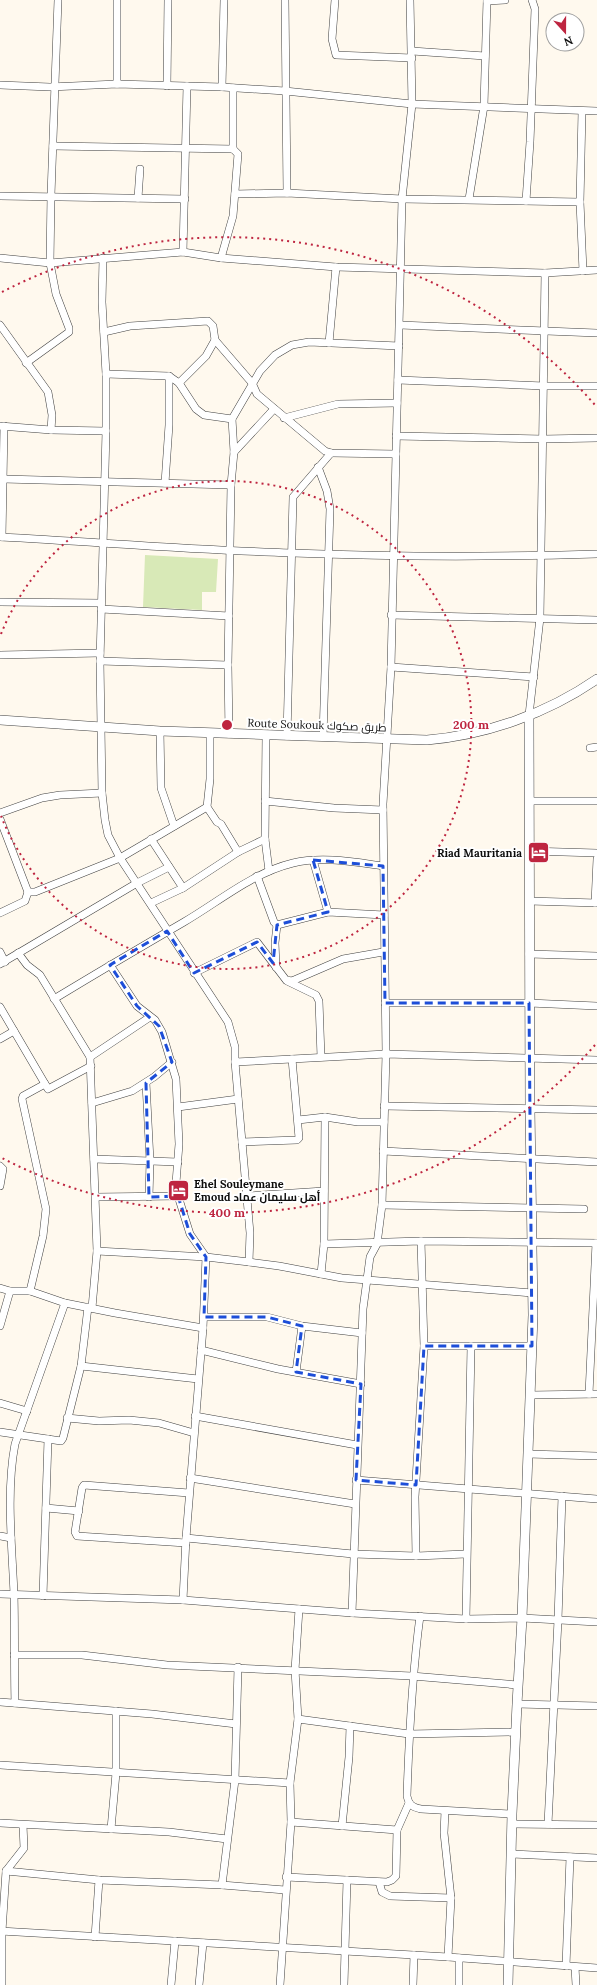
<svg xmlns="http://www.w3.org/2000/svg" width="597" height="1985" font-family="Lora,Cairo,serif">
  <rect width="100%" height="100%" fill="#fff9ee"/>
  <!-- green -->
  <polygon fill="#d8e9b7" points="145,555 218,559 216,592 202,592 202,610 143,607"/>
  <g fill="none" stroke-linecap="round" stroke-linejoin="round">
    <defs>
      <g id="minor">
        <polyline points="117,0 117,84"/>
        <polyline points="285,0 287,193"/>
        <polyline points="335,0 332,39 336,55 412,58"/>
        <polyline points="487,1 505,0"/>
        <polyline points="412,51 485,56"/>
        <polyline points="0,85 50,87 117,84 222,87 285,91 412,104 597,111"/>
        <polyline points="167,86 168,0"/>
        <polyline points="222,87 224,0"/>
        <polyline points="53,146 233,149"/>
        <polyline points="235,194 287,193 402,199 580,202 583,271"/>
        <polyline points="0,196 185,199"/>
        <polyline points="138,198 140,169"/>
        <polyline points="469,199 484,106 487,0"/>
        <polyline points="526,201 530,142 535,9 532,0"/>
        <polyline points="580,202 582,111"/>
        <polyline points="183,252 187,86"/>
        <polyline points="0,258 50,263 183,252 221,258 336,267 545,273 597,270"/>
        <polyline points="103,258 102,302 106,374 106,431 100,661 102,793 105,820 108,835 120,858 228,1022 235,1047 235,1062 386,1054 597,1060"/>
        <polyline points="221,258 233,216 238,154 233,149 233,88"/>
        <polyline points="0,325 48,392 52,415 51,430"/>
        <polyline points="400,325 597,333"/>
        <polyline points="104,332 130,326 208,321 213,326 215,340 206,356 179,383"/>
        <polyline points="215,340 252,383 257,394 325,451 331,453 396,454"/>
        <polyline points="329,343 336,267"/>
        <polyline points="26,363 69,332 69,328 56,294 50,263 51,195 58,0"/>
        <polyline points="106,374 169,376 179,383 196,409 204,415 232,419"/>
        <polyline points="398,380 544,386 597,386"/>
        <polyline points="284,418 338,404 397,403"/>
        <polyline points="0,426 51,430 106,431"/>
        <polyline points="396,436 543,439 597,438"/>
        <polyline points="234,452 274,409"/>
        <polyline points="318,467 327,491 330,509 323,737"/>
        <polyline points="3,479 231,485"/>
        <polyline points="165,483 169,425 169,376"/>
        <path d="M0 537C97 542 195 550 292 553 394 557 496 557 597 554"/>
        <polyline points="2,537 4,426"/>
        <polyline points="0,602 101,603"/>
        <polyline points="101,609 229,616"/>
        <polyline points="391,615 597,620"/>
        <polyline points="0,655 100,653"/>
        <polyline points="100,661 228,665"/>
        <polyline points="391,667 534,677"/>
        <polyline points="529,715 540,618 545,273"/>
        <polyline points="160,731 161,788 174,826"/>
        <polyline points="210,733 210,779 207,807 217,822 221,824 238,852"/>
        <polyline points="229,734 228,665 231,485 234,452 232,419 260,371 275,355 292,345 309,342 399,346"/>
        <polyline points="266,735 265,839 269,871"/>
        <polyline points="287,736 293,497 331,453"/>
        <polyline points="590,748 597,747"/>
        <polyline points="265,801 334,808 383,810"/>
        <polyline points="529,801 597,801"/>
        <polyline points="0,813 42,798 60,795 102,793"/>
        <polyline points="0,819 28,892"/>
        <polyline points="151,839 183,888"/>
        <polyline points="529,851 597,853"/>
        <polyline points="313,860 328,912"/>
        <polyline points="257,876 274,922 277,925 328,912 384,915"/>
        <polyline points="28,892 35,892 120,858 207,807"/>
        <polyline points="529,901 597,903"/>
        <polyline points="151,903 183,888 238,852 265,839"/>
        <polyline points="595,903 597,859"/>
        <polyline points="0,913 25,901 28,892"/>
        <polyline points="0,952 5,962"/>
        <polyline points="18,953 27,965 40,975 90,1057 97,1251 92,1308"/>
        <polyline points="529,954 597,956"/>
        <polyline points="0,964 137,883 169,867"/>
        <polyline points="110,965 137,1006 155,1020 162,1032 176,1079 179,1144 176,1183 178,1196 190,1234 206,1257"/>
        <polyline points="276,967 275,943 277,925"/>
        <polyline points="194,973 257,942 286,980 292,981 343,959 383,952"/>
        <polyline points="287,981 316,995 319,1001 321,1057"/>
        <path d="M54 999C97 973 141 947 184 922 220 901 252 873 293 863 322 856 354 862 383 866"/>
        <polyline points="385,1003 529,1003 597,1006"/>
        <polyline points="0,1007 48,1089 91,1066"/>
        <polyline points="0,1039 14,1031"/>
        <polyline points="90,1057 150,1017"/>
        <polyline points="146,1083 150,1161 149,1197"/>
        <polyline points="92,1103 132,1091 154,1077 172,1062"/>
        <polyline points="384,1106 597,1110"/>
        <polyline points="178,1107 238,1099"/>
        <polyline points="298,1120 325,1117 358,1122 384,1122"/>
        <polyline points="242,1142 297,1140 299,1138 292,1059"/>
        <polyline points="383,1151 597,1162"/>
        <polyline points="94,1159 178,1162"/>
        <polyline points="0,1166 3,1169 0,1186"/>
        <polyline points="247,1196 324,1191"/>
        <polyline points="96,1197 178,1196"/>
        <polyline points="382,1205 584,1209"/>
        <polyline points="324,1244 421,1241 597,1243"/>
        <polyline points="97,1251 206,1257"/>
        <polyline points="249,1262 279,1266 342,1278 532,1293"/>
        <polyline points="321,1274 324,1244 325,1117"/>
        <polyline points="0,1288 10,1291 30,1291 65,1303 115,1313 203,1328 186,1538 183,1600"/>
        <polyline points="30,1291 43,1236 46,1209 22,1099 23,1096 45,1084"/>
        <polyline points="88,1307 81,1366 198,1379"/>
        <polyline points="204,1317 267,1317 302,1326 362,1333"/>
        <polyline points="0,1326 10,1291"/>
        <polyline points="203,1328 206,1257 249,1262 250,1233 235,1062"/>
        <polyline points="424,1346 532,1346"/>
        <polyline points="201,1350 278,1369 361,1384"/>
        <polyline points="296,1372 302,1326"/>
        <polyline points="589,1394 596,1243"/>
        <polyline points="530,1395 597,1394"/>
        <polyline points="0,1403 27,1411"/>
        <polyline points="195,1416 357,1445"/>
        <polyline points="67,1418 99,1421 129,1420 159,1423 194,1433"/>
        <polyline points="0,1432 61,1441 63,1438 81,1366"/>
        <polyline points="528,1454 597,1456"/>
        <polyline points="190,1478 355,1504"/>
        <polyline points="356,1480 597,1499"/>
        <polyline points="46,1508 79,1511"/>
        <polyline points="0,1536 11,1538"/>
        <polyline points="186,1538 353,1554 416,1556 466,1554"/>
        <polyline points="186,1543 77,1536 75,1532 82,1488 84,1485 189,1493"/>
        <polyline points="416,1556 415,1497 424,1346 421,1241"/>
        <polyline points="0,1594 183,1600 352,1613 466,1619 522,1618 597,1622"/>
        <polyline points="43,1596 48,1439"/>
        <polyline points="352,1613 363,1309 370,1257 377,1244 382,1205 386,1054 383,804 391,667 402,199 412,104 410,0"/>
        <path d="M420 1616C412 1676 409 1735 407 1796 409 1805 412 1807 421 1809L512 1814"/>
        <polyline points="466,1619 471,1346"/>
        <polyline points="14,1655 82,1655 167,1665 412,1676 518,1685"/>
        <polyline points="0,1702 152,1714 236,1724"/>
        <path d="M15 1703C14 1667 15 1630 14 1594 12 1546 6 1491 15 1444L65 1303"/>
        <polyline points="517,1704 597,1706"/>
        <polyline points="298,1719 409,1734 516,1732"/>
        <polyline points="0,1765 290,1783"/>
        <polyline points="445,1811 444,1833 451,1898 448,1957"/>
        <polyline points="291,1822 397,1830 409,1803"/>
        <polyline points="0,1823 169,1832 227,1839"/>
        <polyline points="512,1824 597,1825"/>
        <polyline points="548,1824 558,1620 562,1496"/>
        <polyline points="342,1826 349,1757 350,1726"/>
        <polyline points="111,1829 116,1773 116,1711"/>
        <polyline points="512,1854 597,1858"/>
        <polyline points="6,1871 99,1880 222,1885 285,1890"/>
        <polyline points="286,1877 387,1882 392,1880 396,1876 397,1830"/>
        <polyline points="379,1882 382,1892 390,1896 451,1898"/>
        <polyline points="222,1885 235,1780 238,1667"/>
        <polyline points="0,1931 448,1957 597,1968"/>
        <polyline points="95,1937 99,1880"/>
        <polyline points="566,1966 570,1857"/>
        <polyline points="575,1967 576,1985"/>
        <polyline points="2,1985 2,1931 6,1871 24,1848 23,1825"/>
        <polyline points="171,1985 175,1941"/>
        <polyline points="199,1985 203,1943"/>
        <polyline points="280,1985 291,1822 290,1783 298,1719 295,1670 299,1609"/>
        <polyline points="344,1985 347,1880"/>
        <polyline points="413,1985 414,1955"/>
        <polyline points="459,1985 459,1958"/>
      </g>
      <g id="tertiary">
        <path d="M0 720 160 731 427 740C487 735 548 713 597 679"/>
        <polyline points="508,1985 512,1814 517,1704 522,1618 533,1315 530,1109 529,715"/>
      </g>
    </defs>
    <!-- minor casing -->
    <use href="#minor" stroke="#404040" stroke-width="8"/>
    <!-- tertiary casing -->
    <use href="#tertiary" stroke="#404040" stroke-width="10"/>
    <!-- minor -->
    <use href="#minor" stroke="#fff" stroke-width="7"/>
    <!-- tertiary -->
    <use href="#tertiary" stroke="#fff" stroke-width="9"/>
  </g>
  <!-- marked area -->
  <path fill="none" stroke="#1d4ed8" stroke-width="3" stroke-dasharray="8 5" stroke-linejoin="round" d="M313 860 383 866 385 1003H529L532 1346H424L416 1485 356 1480 361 1384 296 1372 302 1326 267 1317H204L206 1257 190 1234 178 1196 149 1197 146 1083 172 1062 159 1026 137 1006 110 965 167 931 194 973 257 942 273 963 277 925 328 912Z"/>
  <!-- distance rings -->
  <g fill="none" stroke="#be2540" stroke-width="2" stroke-dasharray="2 4">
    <path d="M1 634A244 244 0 1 1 1 816"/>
    <path d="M595 1045A488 488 0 0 1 2 1158M2 292A488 488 0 0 1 595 405"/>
  </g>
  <!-- icons -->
  <defs>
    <symbol id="hotel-square" viewBox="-11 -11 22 22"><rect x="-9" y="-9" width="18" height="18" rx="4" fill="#be2540" stroke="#fff"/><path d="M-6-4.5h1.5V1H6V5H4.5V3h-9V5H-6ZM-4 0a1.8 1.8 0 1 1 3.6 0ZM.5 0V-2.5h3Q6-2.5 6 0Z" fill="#fff"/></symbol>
  </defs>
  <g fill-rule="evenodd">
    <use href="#hotel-square" x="526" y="840" width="25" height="25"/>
    <use href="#hotel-square" x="166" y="1178" width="25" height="25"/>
  </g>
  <g text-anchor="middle" stroke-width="4" stroke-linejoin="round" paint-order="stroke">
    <!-- street labels -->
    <g font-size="11" fill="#0d0d0d" stroke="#fff">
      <text transform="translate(317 725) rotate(2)" y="4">Route Soukouk طريق صكوك</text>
    </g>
    <!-- poi labels -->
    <g font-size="11" font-weight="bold" fill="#0d0d0d" stroke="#fff" text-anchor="end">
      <text x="522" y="857">Riad Mauritania</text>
      <text x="194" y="1188" text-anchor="start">Ehel Souleymane<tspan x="194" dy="13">Emoud أهل سليمان عماد</tspan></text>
    </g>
  </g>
  <circle cx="227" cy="725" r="6" fill="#be2540" stroke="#fff" stroke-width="2"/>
  <g font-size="12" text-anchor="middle" font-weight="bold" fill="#be2540" stroke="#fff" stroke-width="4" stroke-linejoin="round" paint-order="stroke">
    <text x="471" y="729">200 m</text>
    <text x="227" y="1217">400 m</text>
  </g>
  <!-- north arrow -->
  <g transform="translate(565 32) rotate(159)"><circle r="19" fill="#ffffff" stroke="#9e9e9e"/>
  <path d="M0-3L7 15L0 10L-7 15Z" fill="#be2540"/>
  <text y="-6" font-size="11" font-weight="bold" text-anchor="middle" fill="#0d0d0d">N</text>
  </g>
</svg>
